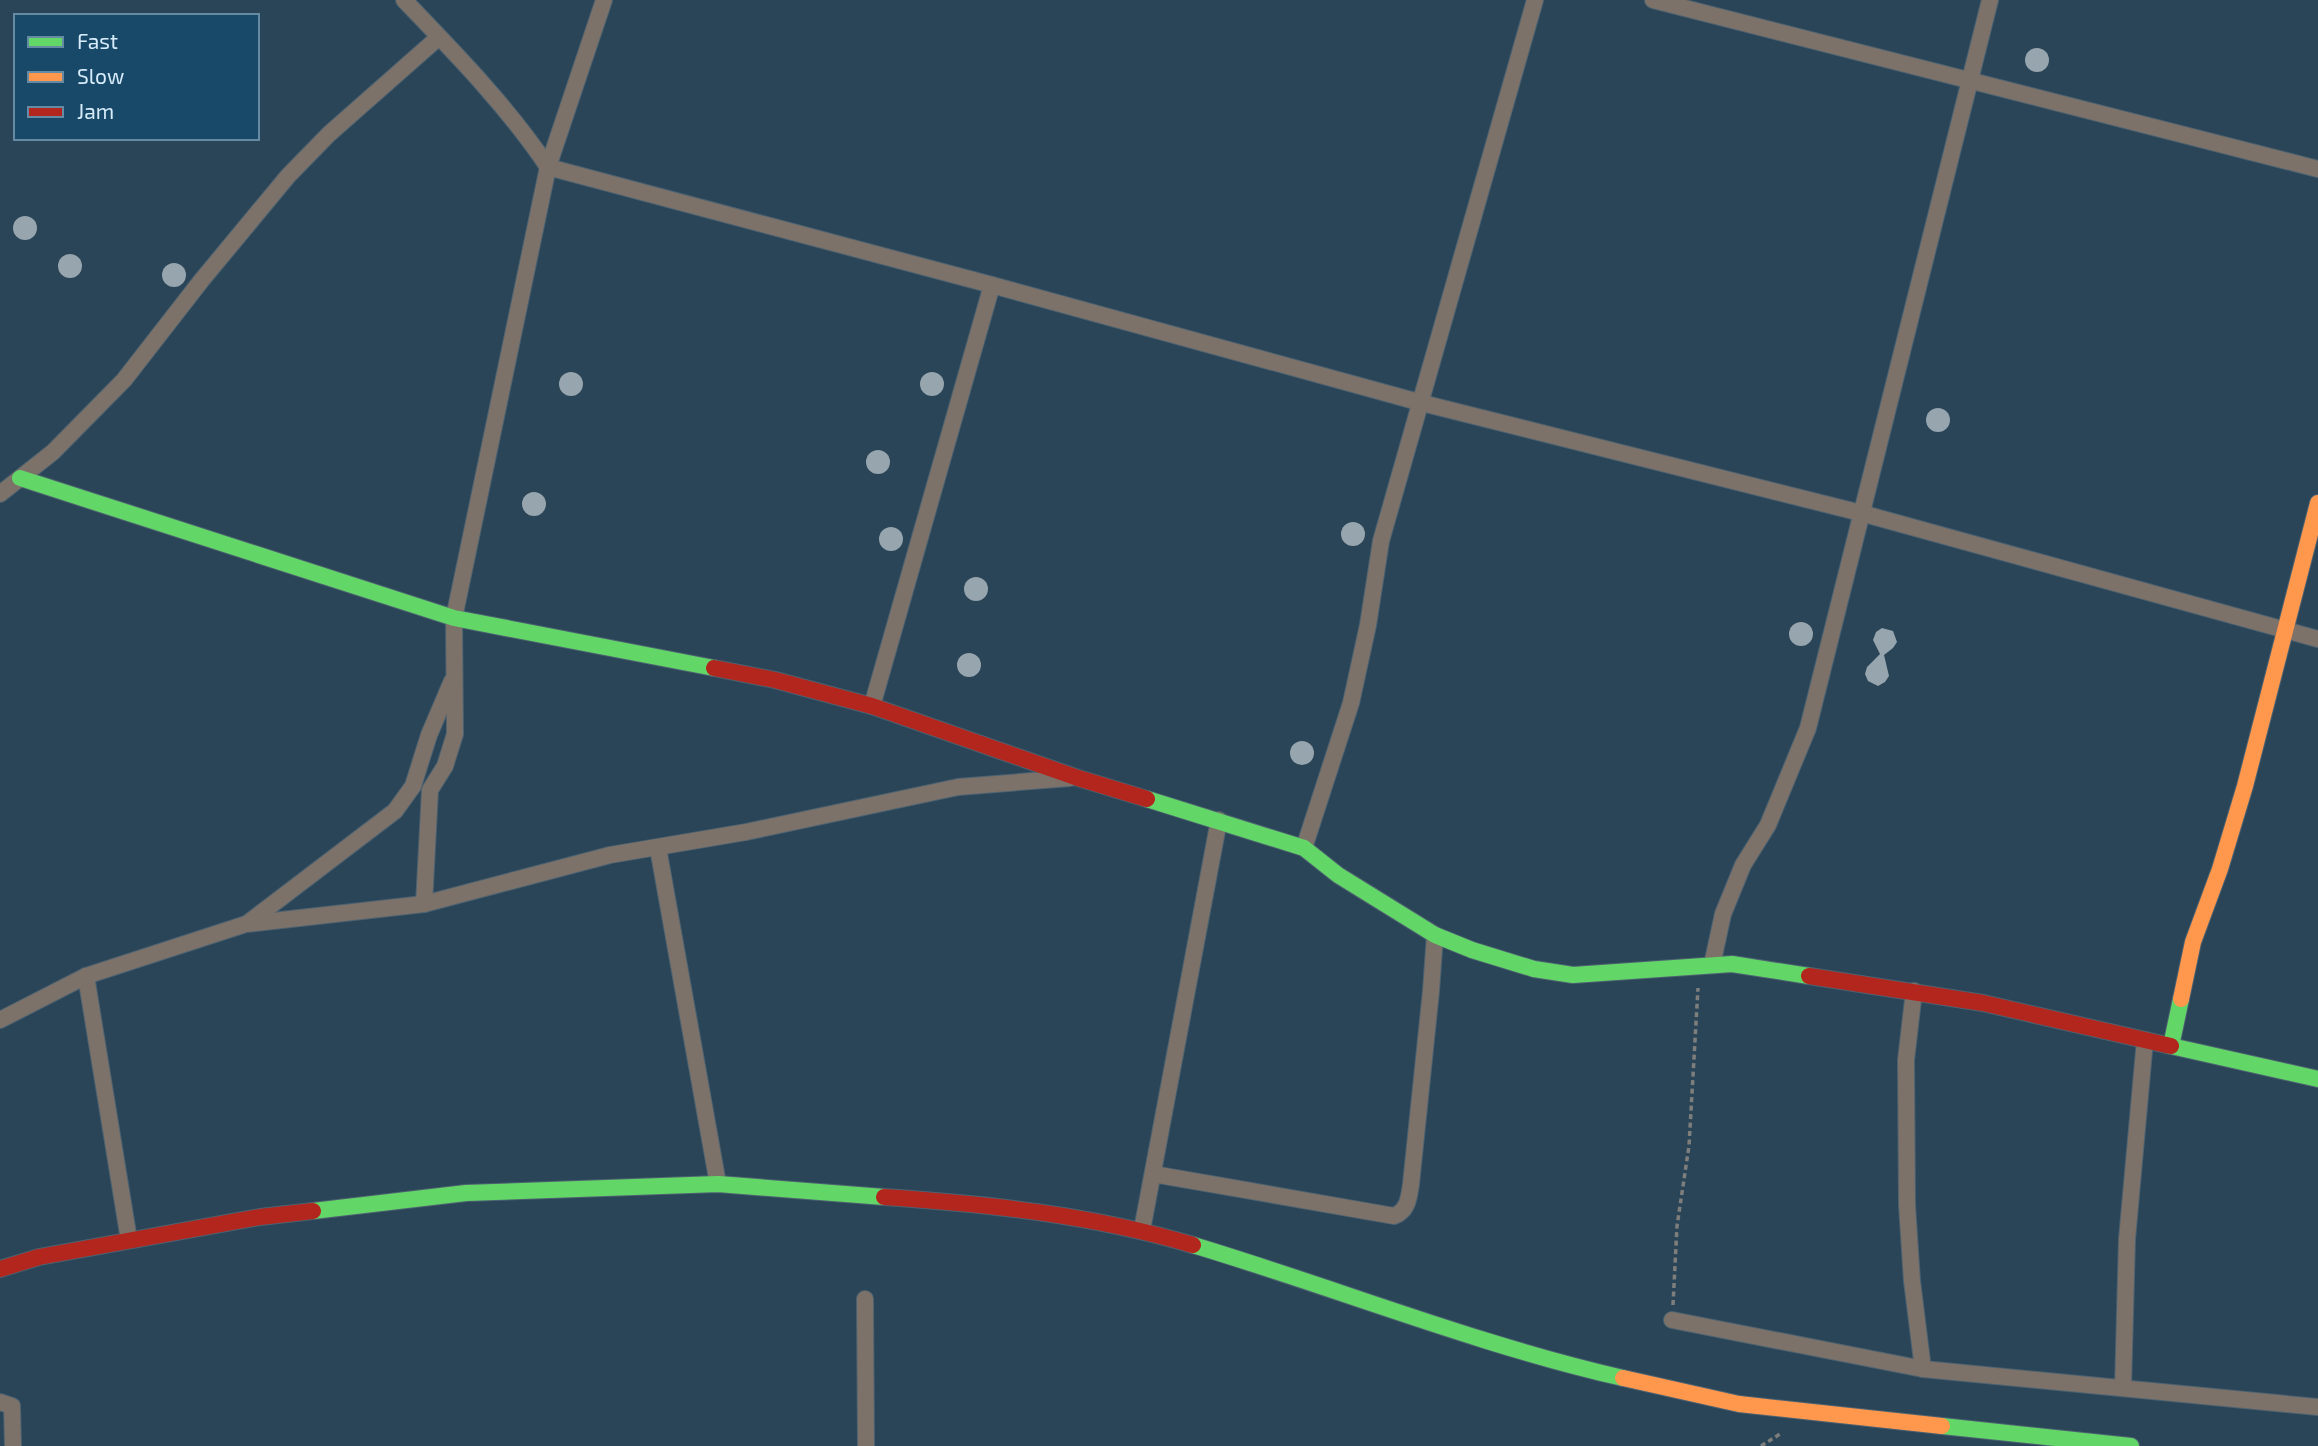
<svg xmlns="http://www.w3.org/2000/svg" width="2318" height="1446" font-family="'Exo 2',sans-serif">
  <rect width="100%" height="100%" fill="#2a4557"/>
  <!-- building -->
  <g fill="#97a5ae">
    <circle cx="2037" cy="60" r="12"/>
    <circle cx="25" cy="228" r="12"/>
    <circle cx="70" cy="266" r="12"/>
    <circle cx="174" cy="275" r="12"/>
    <circle cx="571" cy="384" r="12"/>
    <circle cx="932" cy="384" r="12"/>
    <circle cx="1938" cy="420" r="12"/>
    <circle cx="878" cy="462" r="12"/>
    <circle cx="534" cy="504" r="12"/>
    <circle cx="1353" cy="534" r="12"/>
    <circle cx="891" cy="539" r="12"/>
    <circle cx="976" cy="589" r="12"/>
    <circle cx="1801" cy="634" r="12"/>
    <polygon points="1882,628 1893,631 1897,642 1893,648 1884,655 1889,676 1885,682 1878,686 1868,681 1865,674 1867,667 1880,654 1873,640 1876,632"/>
    <circle cx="969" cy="665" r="12"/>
    <circle cx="1302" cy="753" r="12"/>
  </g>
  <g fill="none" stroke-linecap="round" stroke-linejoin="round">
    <defs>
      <g id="street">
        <path d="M404 0C455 53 507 106 548 167L992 285 1422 403 1861 513 2318 639"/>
        <polyline points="1653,0 2318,169"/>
        <polyline points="0,494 53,452 124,380 201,281 288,176 329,134 439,37"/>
        <polyline points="872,706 992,285"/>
        <polyline points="658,848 718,1184"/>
        <polyline points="1304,848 1351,703 1368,625 1381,541 1535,0"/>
        <polyline points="424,904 430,790 445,766 455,734 454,618 548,167 604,0"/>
        <polyline points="248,923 395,811 413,786 429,735 452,681"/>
        <polyline points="1712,965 1723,914 1743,865 1768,825 1808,728 1990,0"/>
        <polyline points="86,976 129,1240"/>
        <polyline points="1914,991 1906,1060 1907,1205 1912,1281 1923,1369"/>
        <polyline points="0,1020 86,976 246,924 424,904 610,855 746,832 958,787 1070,778"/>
        <path d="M1153 1174 1394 1216C1408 1211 1409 1197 1411 1184L1431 991 1435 935"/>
        <polyline points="1142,1230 1219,820"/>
        <polyline points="865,1299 866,1446"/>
        <polyline points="1672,1320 1923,1369 2318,1407"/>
        <polyline points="2123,1388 2127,1239 2145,1040"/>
        <polyline points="0,1402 12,1406 13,1446"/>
      </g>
      <g id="fast">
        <polyline points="20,478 454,618 714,668"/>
        <polyline points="1147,799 1304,848 1338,875 1435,935 1472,950 1534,969 1573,975 1732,964 1809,976"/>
        <polyline points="2181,999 2171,1046 2318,1079"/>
        <polyline points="313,1211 466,1193 718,1184 884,1197"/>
        <path d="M1193 1245C1336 1288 1478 1345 1623 1378"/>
        <polyline points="1942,1426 2131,1446"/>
      </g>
      <g id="slow">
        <polyline points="2181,999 2193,942 2220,869 2245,786 2318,503"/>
        <polyline points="1623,1378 1739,1404 1942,1426"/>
      </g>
      <g id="jam">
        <polyline points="714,668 775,680 872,706 1078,778 1147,799"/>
        <polyline points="1809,976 1983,1003 2171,1046"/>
        <path d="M884 1197C988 1204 1092 1215 1193 1245"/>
        <polyline points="0,1269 39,1257 260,1217 313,1211"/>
      </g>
    </defs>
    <!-- street casing -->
    <use href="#street" stroke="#4d6271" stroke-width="18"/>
    <!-- fast casing -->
    <use href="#fast" stroke="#4d6271" stroke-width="18"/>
    <!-- slow casing -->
    <use href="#slow" stroke="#4d6271" stroke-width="18"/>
    <!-- jam casing -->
    <use href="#jam" stroke="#4d6271" stroke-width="18"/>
    <!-- path -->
    <g stroke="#7e7e7c" stroke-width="3.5" stroke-dasharray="5 3.5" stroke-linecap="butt">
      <polyline points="1673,1305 1677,1226 1689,1146 1698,988"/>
      <polyline points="1761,1446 1780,1434"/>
    </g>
    <!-- street -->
    <use href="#street" stroke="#7c7269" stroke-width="16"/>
    <!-- fast -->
    <use href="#fast" stroke="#63d668" stroke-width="16"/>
    <!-- slow -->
    <use href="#slow" stroke="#ff974d" stroke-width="16"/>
    <!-- jam -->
    <use href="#jam" stroke="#b3261e" stroke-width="16"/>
  </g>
  <!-- legend -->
  <rect x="14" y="14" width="245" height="126" fill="#184969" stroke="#658aa3" stroke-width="2"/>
  <rect x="28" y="37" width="35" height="10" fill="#63d668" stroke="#658aa3" stroke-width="2"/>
  <text x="77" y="49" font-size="21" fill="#d8ecfb">Fast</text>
  <rect x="28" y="72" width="35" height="10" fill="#ff974d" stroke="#658aa3" stroke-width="2"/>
  <text x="77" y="84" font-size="21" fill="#d8ecfb">Slow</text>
  <rect x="28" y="107" width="35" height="10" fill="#b3261e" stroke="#658aa3" stroke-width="2"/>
  <text x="77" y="119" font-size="21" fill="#d8ecfb">Jam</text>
</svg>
